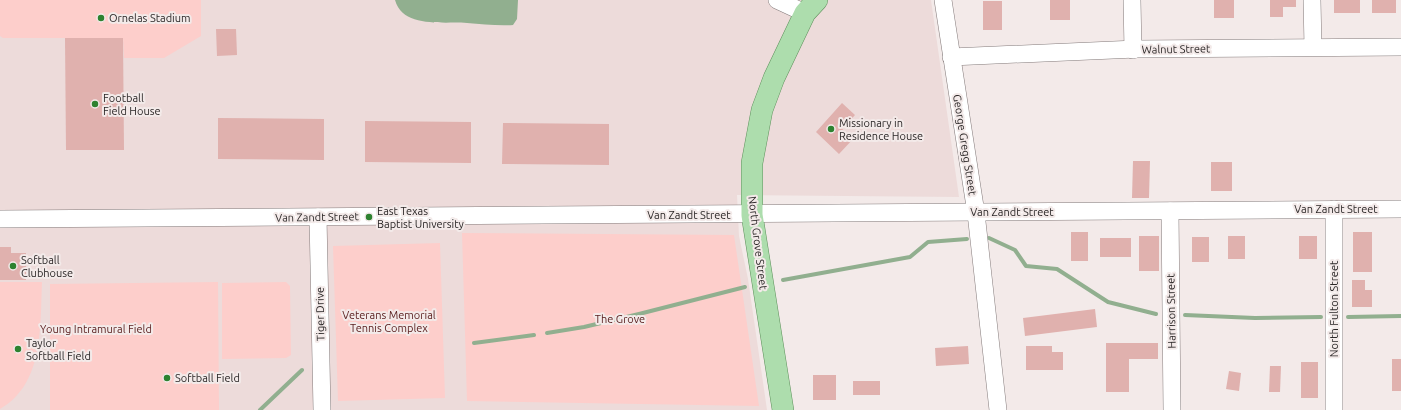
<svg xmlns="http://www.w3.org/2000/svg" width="1401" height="410" font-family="Ubuntu,sans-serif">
  <rect width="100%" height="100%" fill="#f3eae9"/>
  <!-- built -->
  <polygon fill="#eddbda" points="0,0 931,0 959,197 737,195 739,236 748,279 767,410 0,410"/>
  <!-- green -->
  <g fill="#fdcecb">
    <polygon points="0,0 201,0 201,36 164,58 124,58 123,38 3,38 0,36"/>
    <polygon points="462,233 734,235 759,406 467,401"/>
    <polygon points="440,243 445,398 338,401 333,246"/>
    <path d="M0 282H42C40 327 44 384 0 409Z"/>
    <polygon points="218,282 219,410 50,410 50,284"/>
    <polygon points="286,282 290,286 291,355 286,358 222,359 222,283"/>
  </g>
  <!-- water -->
  <path fill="#91af8f" d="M395 0H518L517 19 513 25C497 26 482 24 467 23 444 21 403 29 395 0Z"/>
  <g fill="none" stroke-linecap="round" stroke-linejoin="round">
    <!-- stream -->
    <g stroke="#91af8f" stroke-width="4">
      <polyline points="989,238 1015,250 1026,266 1057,269 1108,302 1156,314"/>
      <polyline points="783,280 910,257 928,242 967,239"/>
      <polyline points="1185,315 1255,318 1321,317"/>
      <polyline points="1348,317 1401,316"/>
      <polyline points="547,333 584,327 639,314 745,287"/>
      <polyline points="474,343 534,335"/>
      <polyline points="260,410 302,370"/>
    </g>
  </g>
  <!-- building -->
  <g fill="#e0b1ae">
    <rect x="1050" y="0" width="20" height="20"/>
    <rect x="1214" y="0" width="20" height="18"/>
    <polygon points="1270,0 1296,0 1296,7 1283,7 1283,17 1270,17"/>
    <rect x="1334" y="0" width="26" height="13"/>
    <rect x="1372" y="0" width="24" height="13"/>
    <rect x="983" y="1" width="19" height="29"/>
    <polygon points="216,29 236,29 237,55 217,56"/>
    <polygon points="65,38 123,38 124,150 66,150"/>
    <polygon points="842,103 855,115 846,125 841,121 838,125 853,139 839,154 816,132"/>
    <polygon points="218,118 324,119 324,160 218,159"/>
    <polygon points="365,121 471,122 471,163 365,162"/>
    <polygon points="503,123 609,124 609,165 502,164"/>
    <polygon points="1133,161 1150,161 1149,198 1132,198"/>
    <rect x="1211" y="162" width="21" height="29"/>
    <rect x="1071" y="232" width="17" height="29"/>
    <rect x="1353" y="232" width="19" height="40"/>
    <rect x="1139" y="236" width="20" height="35"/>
    <rect x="1228" y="236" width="17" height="23"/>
    <rect x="1299" y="236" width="18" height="23"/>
    <rect x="1192" y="237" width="17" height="25"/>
    <rect x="1100" y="238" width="31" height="19"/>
    <polygon points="0,247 11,247 11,253 26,253 26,280 0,280"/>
    <polygon points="1352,280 1365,280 1365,290 1372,290 1372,307 1352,307"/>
    <polygon points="1095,309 1097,327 1025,336 1023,318"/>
    <polygon points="1106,343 1158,343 1158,359 1129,359 1129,392 1106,392"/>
    <polygon points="968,346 969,364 936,366 935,348"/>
    <polygon points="1026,346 1052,346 1052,352 1063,352 1063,370 1026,370"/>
    <rect x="1392" y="359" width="9" height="32"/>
    <rect x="1301" y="362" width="17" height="36"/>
    <polygon points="1270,366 1281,366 1280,392 1269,392"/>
    <polygon points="1229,371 1241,373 1239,391 1226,389"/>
    <rect x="813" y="375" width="23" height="25"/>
    <rect x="853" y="381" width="27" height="14"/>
  </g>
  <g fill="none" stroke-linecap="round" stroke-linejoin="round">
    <defs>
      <g id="minor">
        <polyline points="777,0 805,13"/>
        <polyline points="943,0 976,213 998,410"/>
        <polyline points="1132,0 1133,50"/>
        <polyline points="1312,0 1313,47"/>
        <polyline points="951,57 1136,49 1401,47"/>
        <polyline points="1334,209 1334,410"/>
        <polyline points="1170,211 1172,410"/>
        <polyline points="318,217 322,410"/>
        <polyline points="0,219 1401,209"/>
      </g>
      <polyline id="major" points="783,410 752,215 752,163 762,110 774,78 805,13 817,0"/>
    </defs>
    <!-- minor casing -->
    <use href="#minor" stroke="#847b7b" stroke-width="18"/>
    <!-- major casing -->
    <use href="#major" stroke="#5c8f5a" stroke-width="22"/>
    <!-- minor -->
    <use href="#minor" stroke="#fff" stroke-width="17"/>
    <!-- major -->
    <use href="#major" stroke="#adddad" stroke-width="21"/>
  </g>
  <!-- markers -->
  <g fill="#2d8230" stroke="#f3eae9" stroke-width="1.5">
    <circle cx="101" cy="18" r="4"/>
    <circle cx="95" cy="104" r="4"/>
    <circle cx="831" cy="129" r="4"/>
    <circle cx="369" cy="217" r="4"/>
    <circle cx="13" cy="266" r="4"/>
    <circle cx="18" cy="349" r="4"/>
    <circle cx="167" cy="378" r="4"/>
  </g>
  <g text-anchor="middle" stroke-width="4" stroke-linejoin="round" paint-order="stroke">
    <!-- poi labels -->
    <g font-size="11" fill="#2b2727" stroke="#f3eae9" text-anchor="start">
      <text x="109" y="22">Ornelas Stadium</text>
      <text x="103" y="102">Football<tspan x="103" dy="13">Field House</tspan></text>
      <text x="839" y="127">Missionary in<tspan x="839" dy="13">Residence House</tspan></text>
      <text x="377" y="215">East Texas<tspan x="377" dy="13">Baptist University</tspan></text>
      <text x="21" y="264">Softball<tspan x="21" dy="13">Clubhouse</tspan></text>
      <text x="26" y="347">Taylor<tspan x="26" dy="13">Softball Field</tspan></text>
      <text x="175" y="382">Softball Field</text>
    </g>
    <!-- street labels -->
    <g font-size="11" fill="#2b2727" stroke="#f3eae9">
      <text transform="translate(1176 49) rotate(-1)" y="4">Walnut Street</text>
      <text transform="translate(965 145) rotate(81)" y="4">George Gregg Street</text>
      <text x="1336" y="213">Van Zandt Street</text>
      <text x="1012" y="216">Van Zandt Street</text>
      <text x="689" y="219">Van Zandt Street</text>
      <text transform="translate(317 217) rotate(-1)" y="4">Van Zandt Street</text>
      <text transform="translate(758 243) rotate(83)" y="4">North Grove Street</text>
      <text transform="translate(1334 309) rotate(-90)" y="4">North Fulton Street</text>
      <text transform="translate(1171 311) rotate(-91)" y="4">Harrison Street</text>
      <text transform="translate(320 314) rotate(-91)" y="4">Tiger Drive</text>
    </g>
    <!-- park labels -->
    <g font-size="11" fill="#5c2222" stroke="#f3eae9">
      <text x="389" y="319">Veterans Memorial<tspan x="389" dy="13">Tennis Complex</tspan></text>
      <text x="620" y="323">The Grove</text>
      <text x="96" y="333">Young Intramural Field</text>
    </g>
  </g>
</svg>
